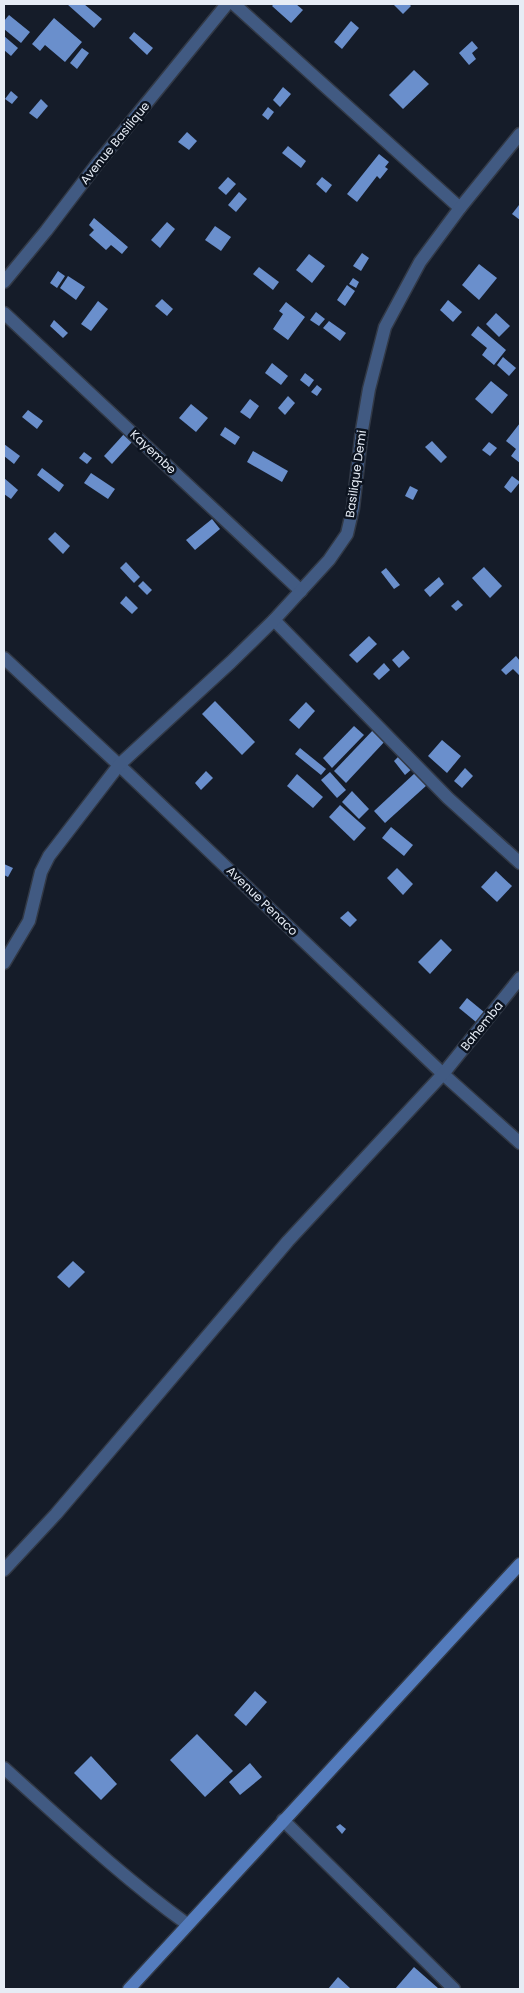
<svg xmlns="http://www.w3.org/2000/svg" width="524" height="1993" font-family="Poppins,sans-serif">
  <rect width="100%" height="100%" fill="#151c29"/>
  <!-- building -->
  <g fill="#6a8fcc">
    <polygon points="67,4 84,4 102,19 94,28"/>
    <polygon points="274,4 296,4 303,10 291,23 272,6"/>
    <polygon points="393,4 409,4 411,6 403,14"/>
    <polygon points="9,15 30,32 21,43 4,29 4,21"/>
    <polygon points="54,18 82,42 65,62 45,45 40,51 32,44"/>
    <polygon points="351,21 359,28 342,49 334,42"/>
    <polygon points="134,32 153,48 147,55 129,38"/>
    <polygon points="4,36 18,48 11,56 4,50"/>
    <polygon points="472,41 478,48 472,53 476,59 469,65 459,53"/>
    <polygon points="82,48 89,53 77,69 70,63"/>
    <polygon points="414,70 429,84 403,109 389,95"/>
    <polygon points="283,87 291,94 280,107 273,100"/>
    <polygon points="11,91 18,97 12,104 5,99"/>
    <polygon points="41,99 48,106 37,119 29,113"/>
    <polygon points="268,107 274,112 268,120 262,115"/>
    <polygon points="187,132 197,141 189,150 178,142"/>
    <polygon points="288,146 306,161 301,168 282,153"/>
    <polygon points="379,154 389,162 385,167 388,169 380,179 377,176 357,202 347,194"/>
    <polygon points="228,177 236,184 226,195 218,188"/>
    <polygon points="322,177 332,185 326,193 316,184"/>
    <polygon points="239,192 247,199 236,212 228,205"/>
    <polygon points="519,205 520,206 520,220 512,214"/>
    <polygon points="94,218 128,247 122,254 111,245 106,250 89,235 94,230 89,225"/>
    <polygon points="167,222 175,229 160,248 151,240"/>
    <polygon points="215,226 231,237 221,251 205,240"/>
    <polygon points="362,253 369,258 361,271 353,266"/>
    <polygon points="309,254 325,266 312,283 296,270"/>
    <polygon points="479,264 497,278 479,300 462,285"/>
    <polygon points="259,267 279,282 273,290 253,274"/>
    <polygon points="58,271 65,276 57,288 50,283"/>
    <polygon points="68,276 85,287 76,300 60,288"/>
    <polygon points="353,278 359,282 356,288 349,284"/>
    <polygon points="347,285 355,291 345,306 337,300"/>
    <polygon points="162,299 173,309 167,316 155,306"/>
    <polygon points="448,300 462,312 453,322 440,310"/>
    <polygon points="98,301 108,309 91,331 81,324"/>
    <polygon points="286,302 305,317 288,340 273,329 283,314 279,311"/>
    <polygon points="316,312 325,319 319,326 310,320"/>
    <polygon points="496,313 510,326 499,337 486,324"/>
    <polygon points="54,320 68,333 63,338 50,326"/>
    <polygon points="329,321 346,333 340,341 323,328"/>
    <polygon points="478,326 506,350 494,365 482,355 487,348 471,335"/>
    <polygon points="503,357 516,368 509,376 497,365"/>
    <polygon points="272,363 288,376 281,385 265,373"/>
    <polygon points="305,373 314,380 309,387 300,380"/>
    <polygon points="491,381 508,395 492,414 475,399"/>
    <polygon points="317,385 322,389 317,396 311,392"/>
    <polygon points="288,396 295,403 285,415 278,408"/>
    <polygon points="250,399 259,406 250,419 240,412"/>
    <polygon points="191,404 208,418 196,432 179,418"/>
    <polygon points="28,410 43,421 37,429 22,417"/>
    <polygon points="520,423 520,463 511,456 516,449 506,441"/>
    <polygon points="225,427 240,437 235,445 220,435"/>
    <polygon points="124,434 132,442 112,464 104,456"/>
    <polygon points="432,441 447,457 441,463 425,447"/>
    <polygon points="489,442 497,448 490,456 482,450"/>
    <polygon points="4,444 20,456 14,464 4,456"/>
    <polygon points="253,451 288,471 282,482 247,462"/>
    <polygon points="84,452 92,458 87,464 79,458"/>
    <polygon points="42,468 64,485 59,492 37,475"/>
    <polygon points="91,473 115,489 108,499 84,483"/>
    <polygon points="512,476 520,482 511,493 504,487"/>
    <polygon points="4,478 18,490 11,499 4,494"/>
    <polygon points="410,486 418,490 413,500 405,496"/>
    <polygon points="212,519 220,529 195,550 186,540"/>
    <polygon points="55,532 70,546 63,554 48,539"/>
    <polygon points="126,562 140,577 134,583 120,568"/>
    <polygon points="484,567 502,586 490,598 472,578"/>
    <polygon points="386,568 400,585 394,589 381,572"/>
    <polygon points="439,577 444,584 430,597 424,590"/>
    <polygon points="143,581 152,590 147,595 138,586"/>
    <polygon points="126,596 138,608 132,614 120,603"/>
    <polygon points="458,600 463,605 456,611 451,606"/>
    <polygon points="369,636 377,644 357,663 349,655"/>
    <polygon points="403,650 410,658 399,668 392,660"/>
    <polygon points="516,656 520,661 520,676 513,669 506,675 501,670"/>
    <polygon points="384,663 390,670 379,680 373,674"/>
    <polygon points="215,701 255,742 242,755 202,714"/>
    <polygon points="306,702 315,711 299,729 289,720"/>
    <polygon points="354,726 364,735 332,768 323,758"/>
    <polygon points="375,728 387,739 346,783 334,771"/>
    <polygon points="442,740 461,756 447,773 428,756"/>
    <polygon points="300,748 326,769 321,775 295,754"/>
    <polygon points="401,754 413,768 405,775 394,761"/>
    <polygon points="465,768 473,776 462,788 454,781"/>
    <polygon points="206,771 213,778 201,790 195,783"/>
    <polygon points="330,772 346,790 337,798 321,780"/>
    <polygon points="415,773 427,785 385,823 374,811"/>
    <polygon points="297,774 323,797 313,808 287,786"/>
    <polygon points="352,791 369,809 359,819 342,802"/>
    <polygon points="340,805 366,828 354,841 329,817"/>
    <polygon points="391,827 413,845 404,856 382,838"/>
    <polygon points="4,864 13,868 8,877 4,875"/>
    <polygon points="397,868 413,884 403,895 387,878"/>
    <polygon points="496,871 512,886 497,902 481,887"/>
    <polygon points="348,911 357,920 350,927 340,918"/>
    <polygon points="441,939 452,950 430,974 418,962"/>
    <polygon points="467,998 484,1012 476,1022 459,1008"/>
    <polygon points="73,1261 85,1272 69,1288 57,1277"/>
    <polygon points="255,1691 267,1702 246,1726 234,1715"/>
    <polygon points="197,1734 233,1771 205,1797 170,1760"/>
    <polygon points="91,1756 117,1784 101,1800 74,1773"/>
    <polygon points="250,1763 262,1777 240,1795 229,1782"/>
    <polygon points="340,1824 346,1829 342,1834 336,1827"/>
    <polygon points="414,1967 439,1989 395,1989"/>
    <polygon points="338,1977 351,1989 328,1989"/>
  </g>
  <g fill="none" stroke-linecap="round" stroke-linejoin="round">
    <defs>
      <g id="minor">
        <polyline points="234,4 460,208"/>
        <polyline points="4,282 46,231 97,164 227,4"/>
        <polyline points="4,313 301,591"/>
        <polyline points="274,620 448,798 520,863"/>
        <polyline points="4,658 119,765 443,1074 520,1143"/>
        <polyline points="4,963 29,921 41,872 49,856 119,765 231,662 274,620 329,560 347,534 353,508 362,430 369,389 385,327 420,262 460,208 520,134"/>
        <polyline points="4,1570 56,1514 288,1241 443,1074 520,978"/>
        <path d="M4 1768C63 1821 122 1877 187 1924"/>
        <polyline points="283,1820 454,1989"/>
      </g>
      <polyline id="secondary" points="129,1989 520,1564"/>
    </defs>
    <!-- minor casing -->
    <use href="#minor" stroke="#323946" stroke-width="15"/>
    <!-- secondary casing -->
    <use href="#secondary" stroke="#323946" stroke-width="15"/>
    <!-- minor -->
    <use href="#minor" stroke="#415a82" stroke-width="12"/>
    <!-- secondary -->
    <use href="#secondary" stroke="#547cbd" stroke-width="12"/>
  </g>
  <g text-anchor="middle" stroke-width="5" stroke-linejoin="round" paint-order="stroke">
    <!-- street labels -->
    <g font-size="12" fill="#e6ecf5" stroke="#0c131f">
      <text transform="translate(115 143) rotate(-51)" y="4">Avenue Basilique</text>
      <text transform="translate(153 452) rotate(43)" y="4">Kayembe</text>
      <text transform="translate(356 474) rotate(-82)" y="4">Basilique Demi</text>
      <text transform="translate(262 901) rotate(44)" y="4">Avenue Penaco</text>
      <text transform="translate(482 1026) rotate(-51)" y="4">Bahemba</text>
    </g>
  </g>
  <!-- border -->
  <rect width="524" height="1993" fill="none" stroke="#e6ecf5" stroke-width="10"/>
</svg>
